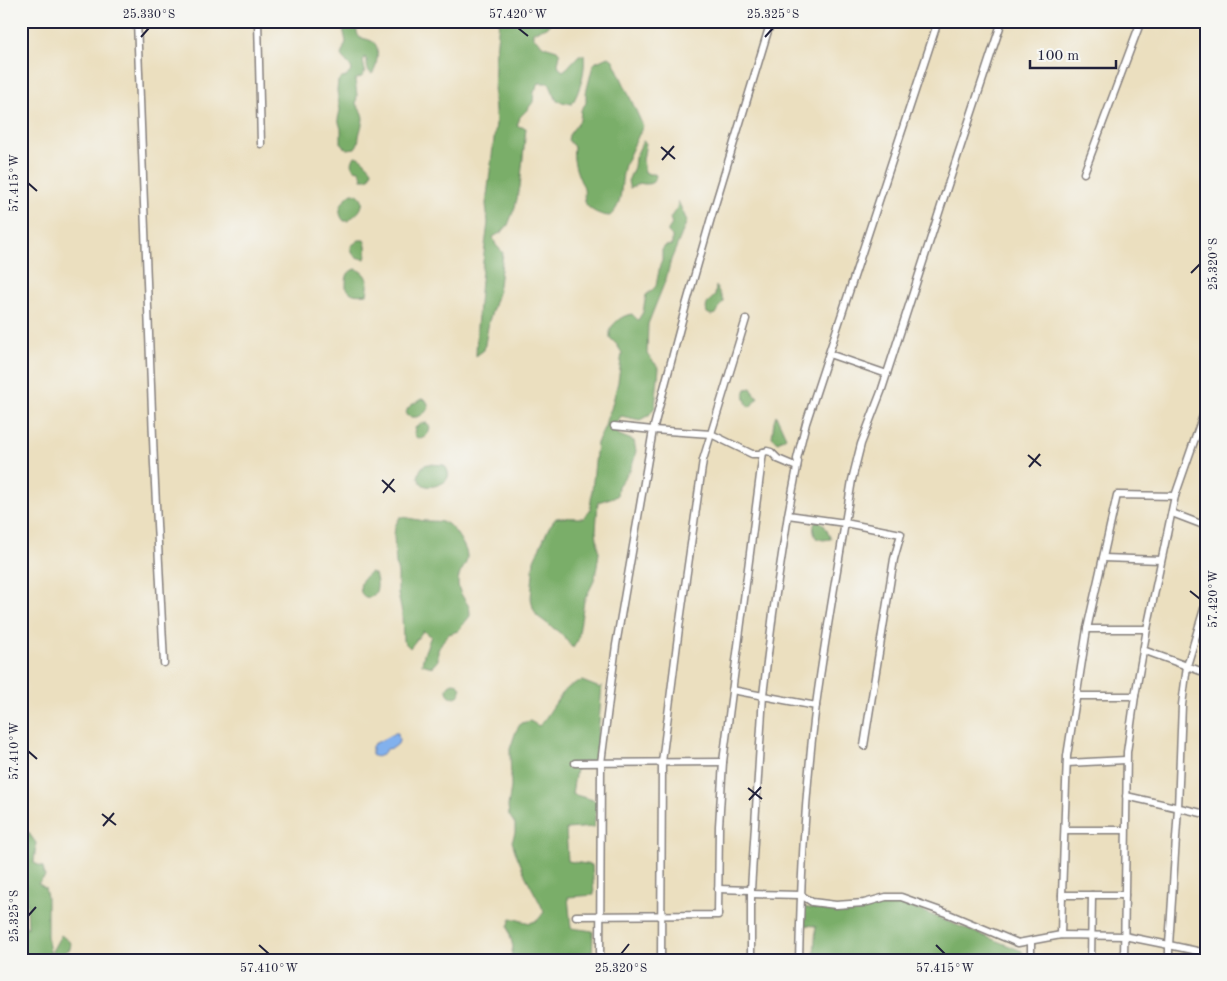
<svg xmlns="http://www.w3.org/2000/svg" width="1227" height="981" font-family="'Old Standard TT',serif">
  <rect width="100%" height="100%" fill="#f6f6f2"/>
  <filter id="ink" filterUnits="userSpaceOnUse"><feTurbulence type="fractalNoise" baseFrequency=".02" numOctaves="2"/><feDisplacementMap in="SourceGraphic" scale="10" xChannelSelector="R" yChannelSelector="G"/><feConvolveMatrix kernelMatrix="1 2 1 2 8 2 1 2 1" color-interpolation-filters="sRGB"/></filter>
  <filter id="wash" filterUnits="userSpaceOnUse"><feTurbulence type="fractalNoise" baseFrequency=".0096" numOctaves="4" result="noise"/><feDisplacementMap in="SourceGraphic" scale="20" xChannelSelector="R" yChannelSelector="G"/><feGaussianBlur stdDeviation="1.12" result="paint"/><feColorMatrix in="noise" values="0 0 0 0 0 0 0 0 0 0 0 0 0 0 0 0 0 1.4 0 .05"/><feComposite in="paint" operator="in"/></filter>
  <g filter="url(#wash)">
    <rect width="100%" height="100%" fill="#ebdfbf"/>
    <!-- forest -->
    <g fill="#7aae69" stroke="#4e6852">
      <path d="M346 21H355C358 28 355 32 360 38 375 40 379 44 377 59 376 65 376 69 372 74 367 71 367 67 367 61L365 57 363 61 365 71 363 76 355 80 357 95 356 104C365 116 364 118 360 132 358 138 360 142 355 148L348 149 344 147 341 143V129L338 119 340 110 337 91 338 81 342 78 346 77 352 70C350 63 344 61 341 55L346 42 343 28Z"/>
      <path d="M499 21H552L547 27 533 32V37L544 46 557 50 560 54 558 64 559 68 563 71 567 68 579 55H584C586 70 580 91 572 104L557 101 549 83H539L534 92 533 102 527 110 520 117 517 126 526 128 520 187 515 207 508 225 502 232 493 237 496 245 503 253 498 293 489 321 484 350 476 356 477 327 482 269 488 223 486 204 496 123 494 99 495 61Z"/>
      <path d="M609 57 613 60 643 126C637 139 630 152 625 165 619 184 625 203 610 216 602 216 590 211 586 204 583 198 585 194 584 189 584 186 582 184 581 182 576 171 572 158 574 147L568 140 569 135 580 120 581 110 586 103V93L593 65 596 62Z"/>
      <path d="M643 141 646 143 643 160 645 172 649 174H654L656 175C655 185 647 185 639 183L633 187 630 188 629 186 628 181 634 167 635 158Z"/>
      <path d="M355 156C361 157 368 165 372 170L371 175 368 179H362L361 174 359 170 354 169C351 164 352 161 355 156Z"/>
      <path d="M352 193C360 193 365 200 361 208 359 213 352 217 349 221H344C335 211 342 200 352 193Z"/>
      <path d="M678 201 687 221 671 260 666 279 648 324 647 354 659 368 655 407 649 415 640 420 621 416 616 424 617 434 634 441 636 451 634 460 630 470 618 486 617 496 598 502 596 531 599 553 596 573 593 583 584 601 578 640 573 648 560 633 537 616 533 608 531 598 534 560 549 527 556 518C565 517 574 518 584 518L590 510 597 443 605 426 607 417 611 409 618 382 622 353 617 345 610 338V329C616 321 621 316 632 314L638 320 643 312 646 295 651 291 656 286 660 265 662 261V250L665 246 672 245V236L668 232V230L672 224 670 218 677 208Z"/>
      <path d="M359 240H364C367 246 367 253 365 259 356 258 351 256 351 246Z"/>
      <path d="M356 269C367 273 370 283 367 294 357 295 351 296 346 287 346 278 346 271 356 269Z"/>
      <path d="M716 286 724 302C719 304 719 310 716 314L711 315 707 313C704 303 710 302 715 295Z"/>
      <path d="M751 388 755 395 758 397 751 406 749 407C745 402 743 394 746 389Z"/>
      <path d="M421 399 426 400 428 404 429 408C423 416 415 420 406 415 406 405 415 404 421 399Z"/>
      <polygon points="776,415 786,437 778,442 776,441 772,437 774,421"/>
      <polygon points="422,423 427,423 430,427 429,432 425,437 421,439 416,437 414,433 415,428"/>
      <path d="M429 464 444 465 447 469C448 472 449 474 448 477 446 482 443 483 438 485 429 488 421 487 418 477 420 470 421 465 429 464Z"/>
      <path d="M400 517C408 517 411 519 419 520 426 522 439 520 446 523 454 527 466 547 467 555 468 567 457 571 458 584 459 593 464 598 468 605 470 608 470 612 470 616L458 631 449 634 442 642 438 650V660L432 667 422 664 424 654 431 636 423 631 410 648 403 641 402 613 398 594V574L396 564 394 536 395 526Z"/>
      <path d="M817 520C825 522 827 532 831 539L823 540 816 538C813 531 812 526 817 520Z"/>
      <path d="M371 572 375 574C385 604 355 603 361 583 362 579 367 574 371 572Z"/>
      <path d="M582 681 600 688 602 685 596 761 577 763 572 794 597 801 594 827 566 829 568 861 592 865 594 895 568 897 571 928 593 931 592 960H510L513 947 508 927 511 918 530 923 538 920 544 912 540 903 526 877 515 851 512 841 515 833V824L509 815 508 806 511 787 510 749 516 731 521 723 530 721 539 726C550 715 560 690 574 684 576 682 579 682 582 681Z"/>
      <circle cx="454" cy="690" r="7"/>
      <polygon points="22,830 28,832 36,843 34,863 43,867 45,877 38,883 45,888 47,897 47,937 51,956 53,957 52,951 61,935 71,943 70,949 65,952 66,960 21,960 21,897 24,925 28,928 26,886 23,876 21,876"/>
      <polygon points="888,903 897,903 924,912 1022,951 1025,960 803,960 803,954 814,955 816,926 803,925 801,907 839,912 869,908"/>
    </g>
    <!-- water -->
    <path fill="#82b1ed" stroke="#526a94" d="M395 733H398L399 741 398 744 393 748 387 749C384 753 378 760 372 755V746L374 744Z"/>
  </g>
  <g filter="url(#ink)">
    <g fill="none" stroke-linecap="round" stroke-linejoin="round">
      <defs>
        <g id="minor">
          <polyline points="137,21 154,464 164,663"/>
          <polyline points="258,21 261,144"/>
          <polyline points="1084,173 1141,21"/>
          <polyline points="829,354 887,374"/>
          <polyline points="614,426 653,430 711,434 752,454 759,454 767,451 771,452 778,459 797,467"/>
          <polyline points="1172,513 1206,526"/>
          <polyline points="788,515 845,523 901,534 894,559 864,746"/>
          <polyline points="1103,558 1161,560"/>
          <polyline points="1087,629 1147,629"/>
          <polyline points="1143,650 1206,673"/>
          <polyline points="732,690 816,706"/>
          <polyline points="1077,696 1135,696"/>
          <polyline points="575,763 723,762"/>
          <polyline points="1067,763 1126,760"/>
          <polyline points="1126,796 1206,814"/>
          <polyline points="1065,830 1125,830"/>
          <polyline points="718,889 751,890"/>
          <polyline points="751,894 801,895 812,902 836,905 864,903 886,897 901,897 946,913 1018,943 1061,935 1124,936 1169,945 1206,953"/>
          <polyline points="1062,895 1125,895"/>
          <polyline points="576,916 718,915 719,826 723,762 763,452"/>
          <polyline points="1061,935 1062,895 1067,756 1087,629 1117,495 1175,496"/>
          <polyline points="1031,941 1031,960"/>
          <polyline points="600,960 601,763 616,645 653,430 685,309 711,218 771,21"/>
          <polyline points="661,960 662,762 679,628 703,460 746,319"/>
          <polyline points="751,960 751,890 763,695 773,613 788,515 798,462 797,459 806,423 938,21"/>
          <path d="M799 960C801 875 805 790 816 705 826 630 840 555 852 480L861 444 881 392 944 197 1002 21"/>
          <polyline points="1091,960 1092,895"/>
          <polyline points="1124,960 1127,752 1135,696 1147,629 1175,496 1206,407"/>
          <polyline points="1169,960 1169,945 1178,808 1182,705 1187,666 1206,602"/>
        </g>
      </defs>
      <!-- minor casing -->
      <use href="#minor" stroke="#86807d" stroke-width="9"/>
      <!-- minor -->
      <use href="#minor" stroke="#fff" stroke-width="6"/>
    </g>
  </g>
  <!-- ticks -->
  <path fill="none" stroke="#22223b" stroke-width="2" d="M518 28 528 36M141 37 149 28M765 37 773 28M661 147 675 159M662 160 674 146M28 183 37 191M1191 273 1200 264M1028 455 1041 466M1029 467 1040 454M382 480 395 492M383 493 394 479M1190 591 1200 599M28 751 37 759M748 788 762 799M749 800 761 787M102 814 116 825M103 826 114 813M28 916 36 907M259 945 269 954M936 945 945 954M621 954 629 944"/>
  <!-- margin -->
  <rect width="1227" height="981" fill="none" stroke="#f6f6f2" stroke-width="55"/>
  <!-- scale -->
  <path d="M1030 60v8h86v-8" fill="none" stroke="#22223b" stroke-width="2.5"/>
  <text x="1037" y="60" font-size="15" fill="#22223b" stroke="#f6f6f2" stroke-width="4" paint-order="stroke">100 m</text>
  <rect x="28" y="28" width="1172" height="926" fill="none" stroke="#22223b" stroke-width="2"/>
  <g font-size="12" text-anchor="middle" fill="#22223b">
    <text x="149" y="18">25.330°S</text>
    <text x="518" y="18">57.420°W</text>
    <text x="773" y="18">25.325°S</text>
    <text transform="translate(14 183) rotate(-90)" y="4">57.415°W</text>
    <text transform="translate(1213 264) rotate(-90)" y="4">25.320°S</text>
    <text transform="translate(1213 599) rotate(-90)" y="4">57.420°W</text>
    <text transform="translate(14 751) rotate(-90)" y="4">57.410°W</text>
    <text transform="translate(14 916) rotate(-90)" y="4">25.325°S</text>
    <text x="269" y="972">57.410°W</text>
    <text x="621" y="972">25.320°S</text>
    <text x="945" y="972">57.415°W</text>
  </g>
</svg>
